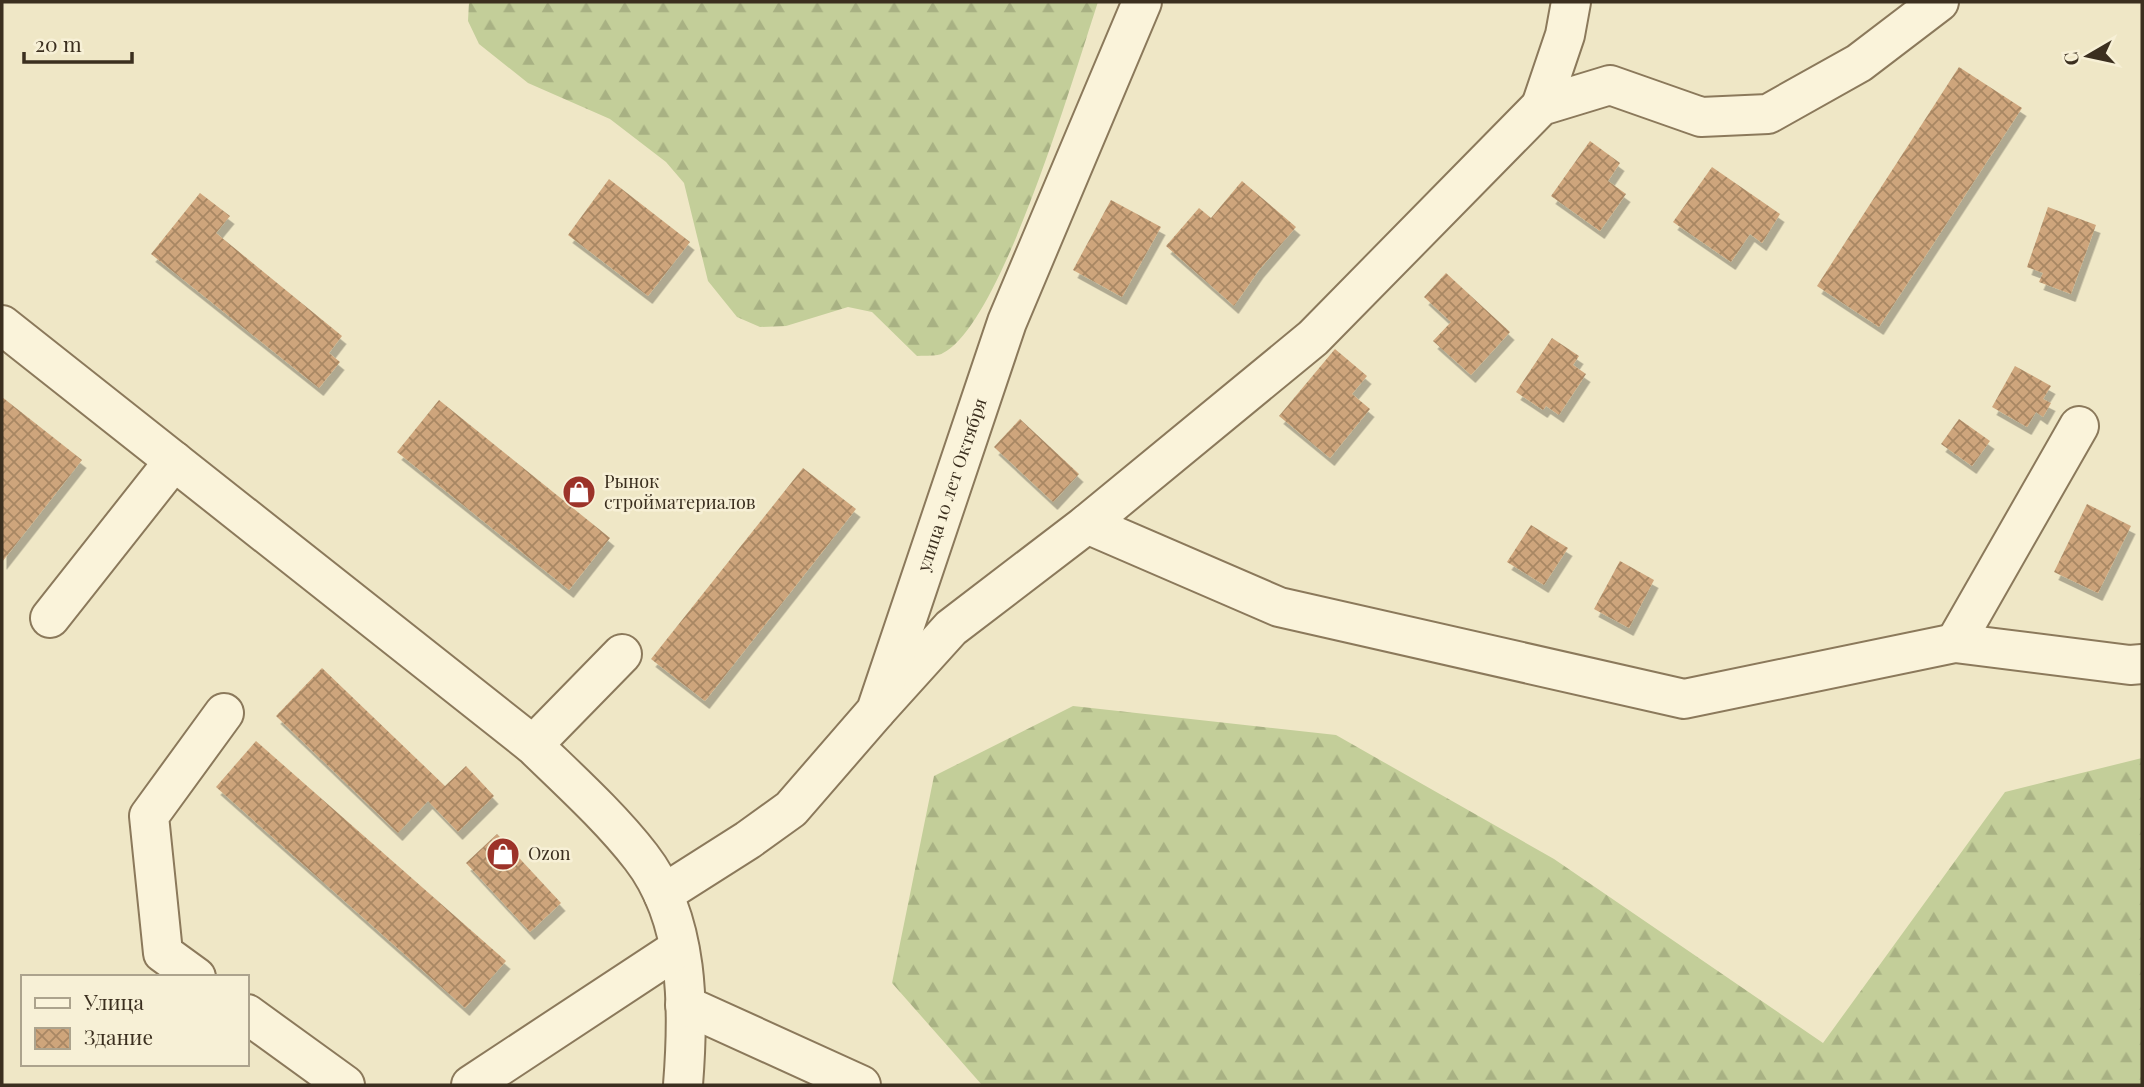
<svg xmlns="http://www.w3.org/2000/svg" width="2144" height="1087" font-family="'Playfair Display',serif">
  <defs>
    <pattern id="forest-firs" width="22" height="20" patternUnits="userSpaceOnUse" patternTransform="scale(1.75)"><rect width="22" height="20" fill="#c3ce99"/><path d="M5 1l3.5 6h-7zM16 11l3.5 6h-7z" fill="#a8b183"/></pattern>
    <pattern id="building-cross-hatch" width="8" height="8" patternUnits="userSpaceOnUse" patternTransform="scale(1.75)"><rect width="8" height="8" fill="#cea57b"/><path d="M0 0l8 8M0 8l8-8" fill="none" stroke="#a88764"/></pattern>
    <filter id="shadow"><feDropShadow dx="4.5" dy="8" stdDeviation="0" flood-color="#0004"/></filter>
  </defs>
  <rect width="100%" height="100%" fill="#efe7c6"/>
  <!-- forest -->
  <g fill="url(#forest-firs)">
    <path d="M469 2H1098C1075 71 1002 324 943 353 937 357 925 355 917 356L872 312 848 307 786 326 760 327 737 317 708 281 684 183 666 162 610 119 528 83 479 44 468 21Z"/>
    <polygon points="1073,706 1336,735 1554,859 1823,1043 2005,792 2142,758 2142,1085 982,1085 892,983 934,776"/>
  </g>
  <!-- building -->
  <g fill="url(#building-cross-hatch)" filter="url(#shadow)">
    <polygon points="1959,67 2022,108 1879,327 1817,286"/>
    <polygon points="1590,141 1620,163 1608,181 1626,194 1600,231 1551,196"/>
    <polygon points="1712,167 1780,214 1762,243 1750,234 1731,262 1673,222"/>
    <polygon points="609,179 690,242 648,296 568,235"/>
    <polygon points="1242,181 1296,227 1259,270 1234,306 1166,246 1199,208 1211,218"/>
    <polygon points="200,193 230,216 216,233 342,336 329,353 340,362 319,388 151,254"/>
    <polygon points="1111,200 1161,227 1122,297 1073,270"/>
    <polygon points="2048,207 2096,225 2071,294 2039,282 2043,273 2027,267"/>
    <polygon points="1446,273 1510,332 1471,375 1433,341 1451,322 1424,297"/>
    <polygon points="1552,338 1579,356 1573,365 1586,374 1559,415 1546,406 1543,410 1516,392"/>
    <polygon points="1335,349 1367,376 1352,394 1370,409 1330,458 1279,416"/>
    <polygon points="2015,366 2051,386 2043,399 2051,403 2043,417 2036,412 2027,427 1992,407"/>
    <polygon points="2,397 82,460 2,562"/>
    <polygon points="439,400 610,538 569,590 397,452"/>
    <polygon points="1020,419 1079,474 1053,502 994,447"/>
    <polygon points="1959,419 1990,441 1972,466 1941,444"/>
    <polygon points="803,468 856,509 705,701 651,659"/>
    <polygon points="2087,504 2131,526 2098,593 2054,572"/>
    <polygon points="1531,525 1568,548 1544,585 1507,562"/>
    <polygon points="1620,561 1654,580 1629,628 1594,609"/>
    <polygon points="322,668 445,786 466,766 494,796 458,832 428,801 398,833 276,716"/>
    <polygon points="256,741 506,961 465,1008 216,787"/>
    <polygon points="497,834 561,903 530,932 466,863"/>
  </g>
  <g fill="none" stroke-linecap="round" stroke-linejoin="round">
    <defs>
      <g id="minor">
        <polyline points="1541,106 1565,35 1571,2"/>
        <path d="M2 325 533 745C570 781 610 817 641 857 690 920 689 1010 683 1085"/>
        <polyline points="1087,524 1279,607 1684,699 1955,643 2130,665 2142,664"/>
        <polyline points="50,618 174,461"/>
        <polyline points="1955,643 2079,426"/>
        <polyline points="876,711 951,628 1087,524 1313,338 1541,106 1610,85 1701,117 1768,114 1859,63 1939,2"/>
        <polyline points="533,745 622,654"/>
        <path id="s1" d="M663 894 748 840 791 809 876 711 1007 322 1142 2"/>
        <polyline points="196,977 163,953 149,816 224,713"/>
        <polyline points="685,1005 861,1085"/>
        <polyline points="247,1014 345,1085"/>
        <polyline points="471,1085 679,948"/>
      </g>
    </defs>
    <!-- minor casing -->
    <use href="#minor" stroke="#8b795b" stroke-width="42"/>
    <!-- minor -->
    <use href="#minor" stroke="#faf3da" stroke-width="38"/>
  </g>
  <!-- icons -->
  <defs>
    <symbol id="shop-disc" viewBox="-11 -11 22 22"><circle r="9.5" fill="#9c3329" stroke="#f7f0d6"/><path d="M-5-2.5h2.3a2.7 3.5 0 0 1 5.4 0H5L5.5 6h-11ZM-1.5-2.5h3a1.5 2.3 0 0 0-3 0Z" fill="#fff"/></symbol>
  </defs>
  <g fill-rule="evenodd">
    <use href="#shop-disc" x="560" y="473" width="38" height="38"/>
    <use href="#shop-disc" x="484" y="835" width="38" height="38"/>
  </g>
  <g text-anchor="middle" stroke-width="5" stroke-linejoin="round" paint-order="stroke">
    <!-- poi labels -->
    <g font-size="18" fill="#3b2f1f" stroke="#f7f0d6" text-anchor="start">
      <text x="604" y="488">Рынок<tspan x="604" dy="21">стройматериалов</tspan></text>
      <text x="528" y="860">Ozon</text>
    </g>
    <!-- street labels -->
    <g font-size="18" fill="#3b2f1f" stroke="#f7f0d6">
      <text dy="6" stroke="none"><textPath href="#s1" startOffset="522">улица 10 лет Октября</textPath></text>
    </g>
  </g>
  <!-- border -->
  <rect width="2144" height="1087" fill="none" stroke="#3b2f1f" stroke-width="7"/>
  <!-- legend -->
  <rect x="21" y="975" width="228" height="91" fill="#f7f0d6" stroke="#aca38d" stroke-width="2"/>
  <rect x="35" y="998" width="35" height="10" fill="#faf3da" stroke="#aca38d" stroke-width="2"/>
  <text x="84" y="1010" font-size="21" fill="#3b2f1f">Улица</text>
  <rect x="35" y="1028" width="35" height="21" fill="url(#building-cross-hatch)" stroke="#aca38d" stroke-width="2"/>
  <text x="84" y="1045" font-size="21" fill="#3b2f1f">Здание</text>
  <!-- north arrow -->
  <g transform="translate(2088 56) rotate(261)" stroke="#f7f0d6" stroke-width="5" paint-order="stroke">
  <path d="M0-5L12 26L0 18L-12 26Z" fill="#3b2f1f"/>
  <text y="-10" font-size="19" font-weight="bold" text-anchor="middle" fill="#3b2f1f">С</text>
  </g>
  <!-- scale -->
  <path d="M24 52v10h108v-10" fill="none" stroke="#3b2f1f" stroke-width="3.5"/>
  <text x="35" y="52" font-size="21" fill="#3b2f1f" stroke="#f7f0d6" stroke-width="5" paint-order="stroke">20 m</text>
</svg>
